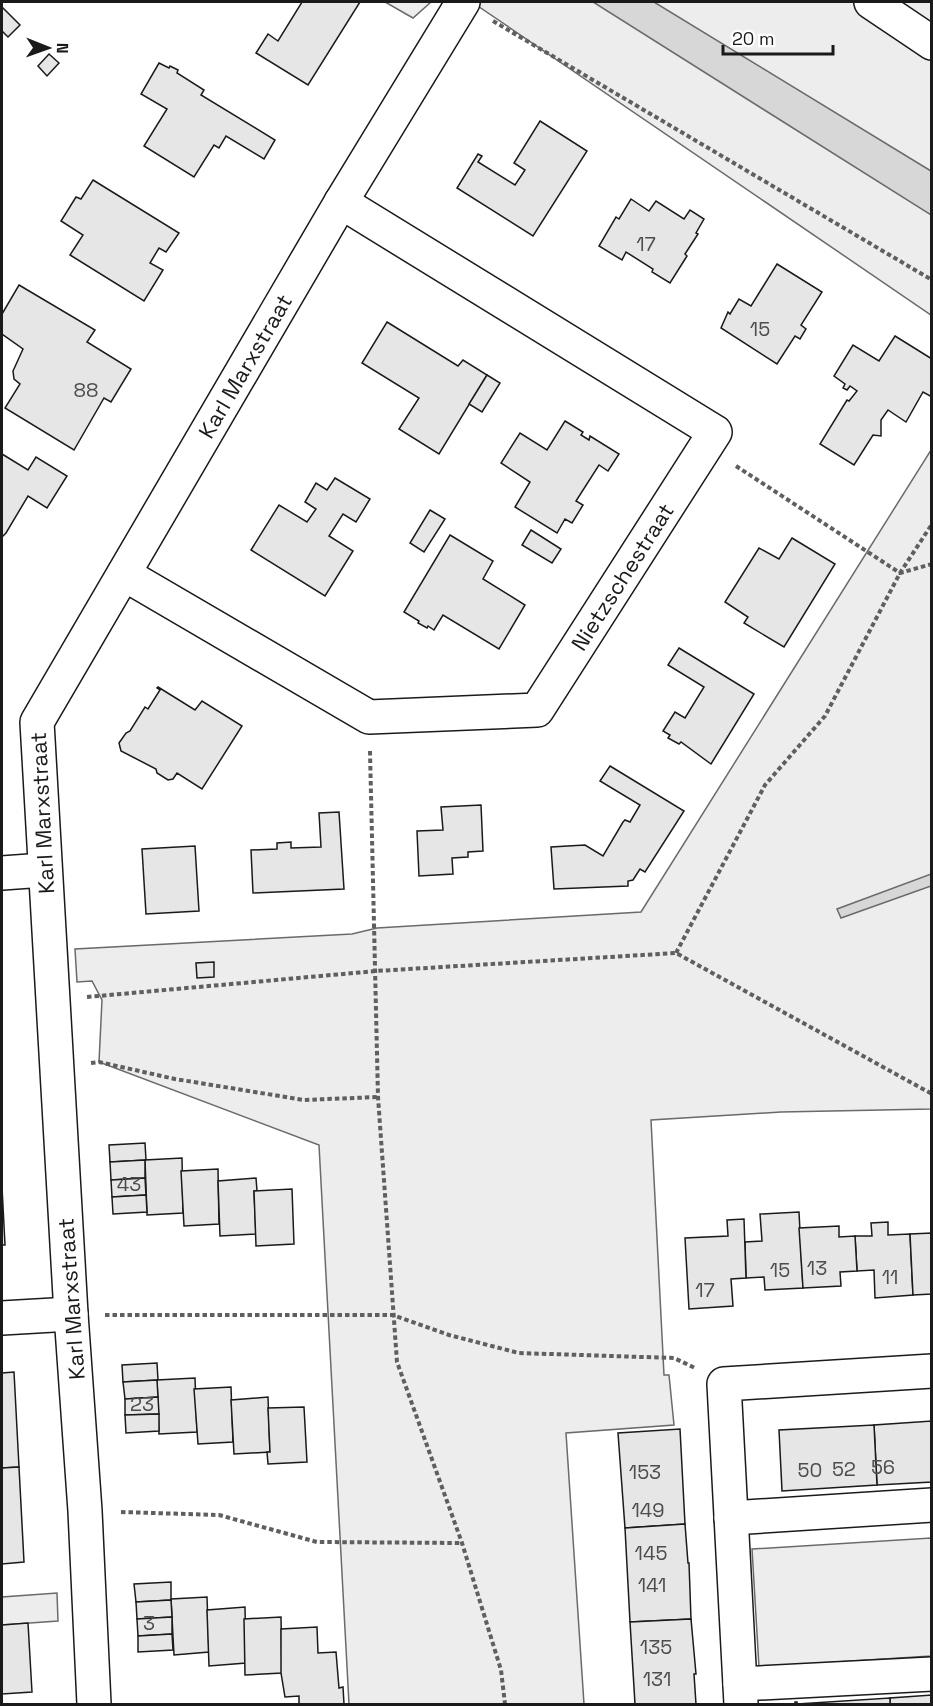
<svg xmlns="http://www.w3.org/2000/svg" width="933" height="1706" font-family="'Space Grotesk',sans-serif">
  <rect width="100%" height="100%" fill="#fff"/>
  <!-- built -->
  <g fill="#ededed" stroke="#6a6a6a" stroke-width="1.5">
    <polygon points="385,2 431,2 413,18"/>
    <polygon points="472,2 931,2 931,315"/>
    <polygon points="931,450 931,1109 781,1112 651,1120 664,1375 669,1375 674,1425 566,1433 584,1704 349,1704 319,1145 99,1062 102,1000 92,981 77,982 75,949 352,934 377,928 641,912"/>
    <polygon points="931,1538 931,1656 759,1667 752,1549"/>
    <polygon points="57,1593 58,1621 2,1625 2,1597"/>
  </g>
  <!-- water -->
  <g fill="#d7d7d7" stroke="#6a6a6a" stroke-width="1.5">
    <polygon points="593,2 654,2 931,171 931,215"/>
    <polygon points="931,874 931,886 841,918 837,909"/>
  </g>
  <!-- building -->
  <g fill="#e6e6e6" stroke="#1a1a1a" stroke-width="1.5">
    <polygon points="302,2 360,2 308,85 256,53 268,34 278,41"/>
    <polygon points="2,7 20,25 8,37 2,31"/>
    <polygon points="49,54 59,63 47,76 38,66"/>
    <polygon points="159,63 169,68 170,66 178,70 177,73 204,90 201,95 275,140 264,159 226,136 219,148 214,145 194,177 144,146 167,109 141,94"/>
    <polygon points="540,121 587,151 533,236 457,188 478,154 482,156 478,162 515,185 525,170 514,163"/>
    <polygon points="93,180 179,233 166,252 159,248 150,263 163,270 144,301 70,255 83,235 61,221 76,197 81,199"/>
    <polygon points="631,199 649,211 656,201 684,219 690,210 704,219 696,233 698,234 685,254 687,256 670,283 652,272 653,269 626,252 622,260 599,246 616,217 619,219"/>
    <polygon points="777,264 822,292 801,325 806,329 800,339 795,336 777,364 721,328 728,312 730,314 739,299 751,306"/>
    <polygon points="19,285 95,330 87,342 131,369 111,402 104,398 74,450 5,408 20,384 14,379 13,371 23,349 2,334 2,314"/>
    <polygon points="387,322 458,366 463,360 487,375 439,454 399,429 419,398 362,363"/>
    <polygon points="895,336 932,359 932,397 923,392 906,422 888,410 881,420 881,436 873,435 854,465 820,444 847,400 849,401 857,391 850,386 847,390 843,388 845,384 834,376 853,345 879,361"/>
    <polygon points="487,375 500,383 482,412 469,404"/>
    <polygon points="565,421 583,432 581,435 589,440 590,436 619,454 608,471 599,465 576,501 583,505 572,523 565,519 557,533 515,507 530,482 501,463 520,433 547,450"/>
    <polygon points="2,454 28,470 36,457 67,476 47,508 28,496 6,533 2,537"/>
    <polygon points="335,478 370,499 356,522 343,514 329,536 353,551 325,596 251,550 279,505 307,522 316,509 305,502 316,483 327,490"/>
    <polygon points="430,510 445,519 424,552 410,543"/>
    <polygon points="531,530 561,549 552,563 522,545"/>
    <polygon points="450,535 493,561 483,579 525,605 499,649 443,615 434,630 428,626 427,628 418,623 419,621 404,612"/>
    <polygon points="792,538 835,564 784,647 744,623 748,617 725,602 759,548 779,559"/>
    <polygon points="679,648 754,694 711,764 681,742 679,744 668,738 670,735 663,731 675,712 685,718 704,687 668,665"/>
    <polygon points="158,687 195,710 202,701 242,726 202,789 177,773 173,779 168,780 157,773 156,769 121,751 119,743 126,733 130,731 145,707 148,709 160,690 157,688"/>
    <polygon points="610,766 684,811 645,872 640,869 633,880 628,881 628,886 554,889 551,847 585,845 603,856 623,822 625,820 630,822 640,805 600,781"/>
    <polygon points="481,805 483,851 468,852 468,857 452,858 453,874 419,876 417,831 443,830 441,807"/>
    <polygon points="339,812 344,889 253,893 251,850 277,849 277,843 291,842 291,848 321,847 319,813"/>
    <polygon points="195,846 199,911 146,914 142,849"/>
    <polygon points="214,962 214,977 197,978 196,963"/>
    <polygon points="145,1143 146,1160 110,1162 109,1145"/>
    <polygon points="182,1158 183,1213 147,1215 145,1160"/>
    <polygon points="145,1160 145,1178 111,1180 110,1162"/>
    <polygon points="218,1169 219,1224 184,1226 181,1171"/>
    <polygon points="145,1178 146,1195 112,1197 111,1180"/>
    <polygon points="256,1178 257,1191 254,1191 256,1234 220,1236 218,1181"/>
    <polygon points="2,1187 5,1245 2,1245"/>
    <polygon points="292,1189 294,1244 256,1246 254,1191"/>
    <polygon points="146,1195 147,1212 113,1214 112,1197"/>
    <polygon points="799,1212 803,1288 765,1290 764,1277 746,1278 745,1242 762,1241 760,1214"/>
    <polygon points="744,1219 746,1278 731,1279 733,1306 689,1309 685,1238 728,1236 727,1220"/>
    <polygon points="888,1222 888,1235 910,1234 913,1295 875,1298 874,1270 857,1271 855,1236 872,1236 871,1223"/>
    <polygon points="839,1226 839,1237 855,1236 857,1271 840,1272 841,1286 803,1288 799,1228"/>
    <polygon points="932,1233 932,1294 913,1295 910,1234"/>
    <polygon points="157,1363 158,1380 123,1382 122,1365"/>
    <polygon points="14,1372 19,1467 2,1468 2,1373"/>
    <polygon points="195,1378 197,1432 159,1434 157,1380"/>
    <polygon points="157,1380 158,1397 125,1399 123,1382"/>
    <polygon points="231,1387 233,1442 198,1444 194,1389"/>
    <polygon points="158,1397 159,1414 125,1415 125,1399"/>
    <polygon points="268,1397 270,1452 234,1454 231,1400"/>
    <polygon points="304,1407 307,1462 268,1464 267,1452 270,1452 268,1408"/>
    <polygon points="159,1414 159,1431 126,1433 125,1415"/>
    <polygon points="932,1421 932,1482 877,1485 874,1425"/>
    <polygon points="874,1425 877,1485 782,1491 779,1430"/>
    <polygon points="680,1429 685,1524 625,1528 618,1433"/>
    <polygon points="19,1467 24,1562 2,1564 2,1468"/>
    <polygon points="685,1524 688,1563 689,1563 691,1619 630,1622 625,1528"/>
    <polygon points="171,1582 171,1600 136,1602 134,1584"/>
    <polygon points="207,1597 209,1652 174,1655 171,1599"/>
    <polygon points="171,1600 172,1617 137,1619 136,1602"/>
    <polygon points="245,1607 246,1663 209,1666 207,1610"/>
    <polygon points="172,1617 172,1634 138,1636 137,1619"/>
    <polygon points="281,1617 282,1673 245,1675 244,1619"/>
    <polygon points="691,1619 696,1674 694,1674 696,1704 635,1704 630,1622"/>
    <polygon points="28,1623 32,1692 2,1694 2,1625"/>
    <polygon points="317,1627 318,1653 336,1652 339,1688 343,1687 344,1704 299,1704 299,1696 285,1697 281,1673 281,1629"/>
    <polygon points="172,1634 173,1650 138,1652 138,1636"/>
    <polygon points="932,1695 932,1704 890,1704 890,1698"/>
    <polygon points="890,1698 890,1704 795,1704 795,1702 797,1702 797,1704"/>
  </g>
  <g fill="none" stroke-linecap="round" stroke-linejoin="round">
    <defs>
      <g id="minor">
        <polyline points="871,2 932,43"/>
        <path id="s1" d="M124 574 369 717 537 710 715 432 341 202"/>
        <polyline points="2,873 44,870"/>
        <polyline points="2,1318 71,1314"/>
        <polyline points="731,1518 932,1505"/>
        <polyline points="740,1684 932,1674"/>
        <path id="s2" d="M94 1704 85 1511 71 1314 37 722 341 202 463 2"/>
        <polyline points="741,1704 724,1384 932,1371"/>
      </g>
    </defs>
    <!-- minor casing -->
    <use href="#minor" stroke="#1a1a1a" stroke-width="36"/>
    <!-- path -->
    <g stroke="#5f5f5f" stroke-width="4" stroke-dasharray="4.5 3" stroke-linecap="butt">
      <polyline points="493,21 932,280"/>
      <polyline points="736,466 900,573 932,564"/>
      <polyline points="370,751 378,1097 397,1362 462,1543 501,1670 505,1704"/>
      <polyline points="676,953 765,785 825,716 900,573 932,524"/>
      <polyline points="87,997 376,971 676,953 932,1094"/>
      <polyline points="91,1063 99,1062 175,1079 304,1100 378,1097"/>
      <polyline points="105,1315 393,1315 449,1335 519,1353 674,1358 695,1368"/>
      <polyline points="121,1512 219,1515 317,1542 462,1543"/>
    </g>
    <!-- minor -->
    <use href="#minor" stroke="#fff" stroke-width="33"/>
  </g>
  <g text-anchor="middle" stroke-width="4.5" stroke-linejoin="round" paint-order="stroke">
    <!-- number labels -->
    <g font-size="20" fill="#4d4d4d">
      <text x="646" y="251">17</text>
      <text x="760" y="336">15</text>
      <text x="86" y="397">88</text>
      <text x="129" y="1191">43</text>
      <text x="817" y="1275">13</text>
      <text x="780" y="1277">15</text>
      <text x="890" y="1284">11</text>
      <text x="705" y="1297">17</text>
      <text x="142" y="1411">23</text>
      <text x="883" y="1474">56</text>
      <text x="844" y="1476">52</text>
      <text x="810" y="1477">50</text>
      <text x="645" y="1479">153</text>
      <text x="648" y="1517">149</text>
      <text x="651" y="1560">145</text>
      <text x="652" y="1592">141</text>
      <text x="149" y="1630">3</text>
      <text x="656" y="1654">135</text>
      <text x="657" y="1686">131</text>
    </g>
    <!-- street labels -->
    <g font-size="22" fill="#1a1a1a" stroke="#fff">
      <text dy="8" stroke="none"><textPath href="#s2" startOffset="1396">Karl Marxstraat</textPath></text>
      <text dy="8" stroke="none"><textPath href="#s1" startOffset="610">Nietzschestraat</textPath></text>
      <text transform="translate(42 813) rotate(-93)" y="8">Karl Marxstraat</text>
      <text transform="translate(71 1299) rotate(-94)" y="8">Karl Marxstraat</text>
    </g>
  </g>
  <!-- border -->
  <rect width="933" height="1706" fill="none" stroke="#1a1a1a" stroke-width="6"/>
  <!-- north arrow -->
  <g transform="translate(48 48) rotate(91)" stroke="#ffffff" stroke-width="4.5" paint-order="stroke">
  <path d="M0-4.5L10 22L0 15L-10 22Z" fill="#1a1a1a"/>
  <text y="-9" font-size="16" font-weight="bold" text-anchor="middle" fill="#1a1a1a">N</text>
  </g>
  <!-- scale -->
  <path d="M723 45v9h110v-9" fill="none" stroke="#1a1a1a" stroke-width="3"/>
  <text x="732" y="45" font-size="18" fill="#1a1a1a" stroke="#ffffff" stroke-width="4.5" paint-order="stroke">20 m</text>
</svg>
